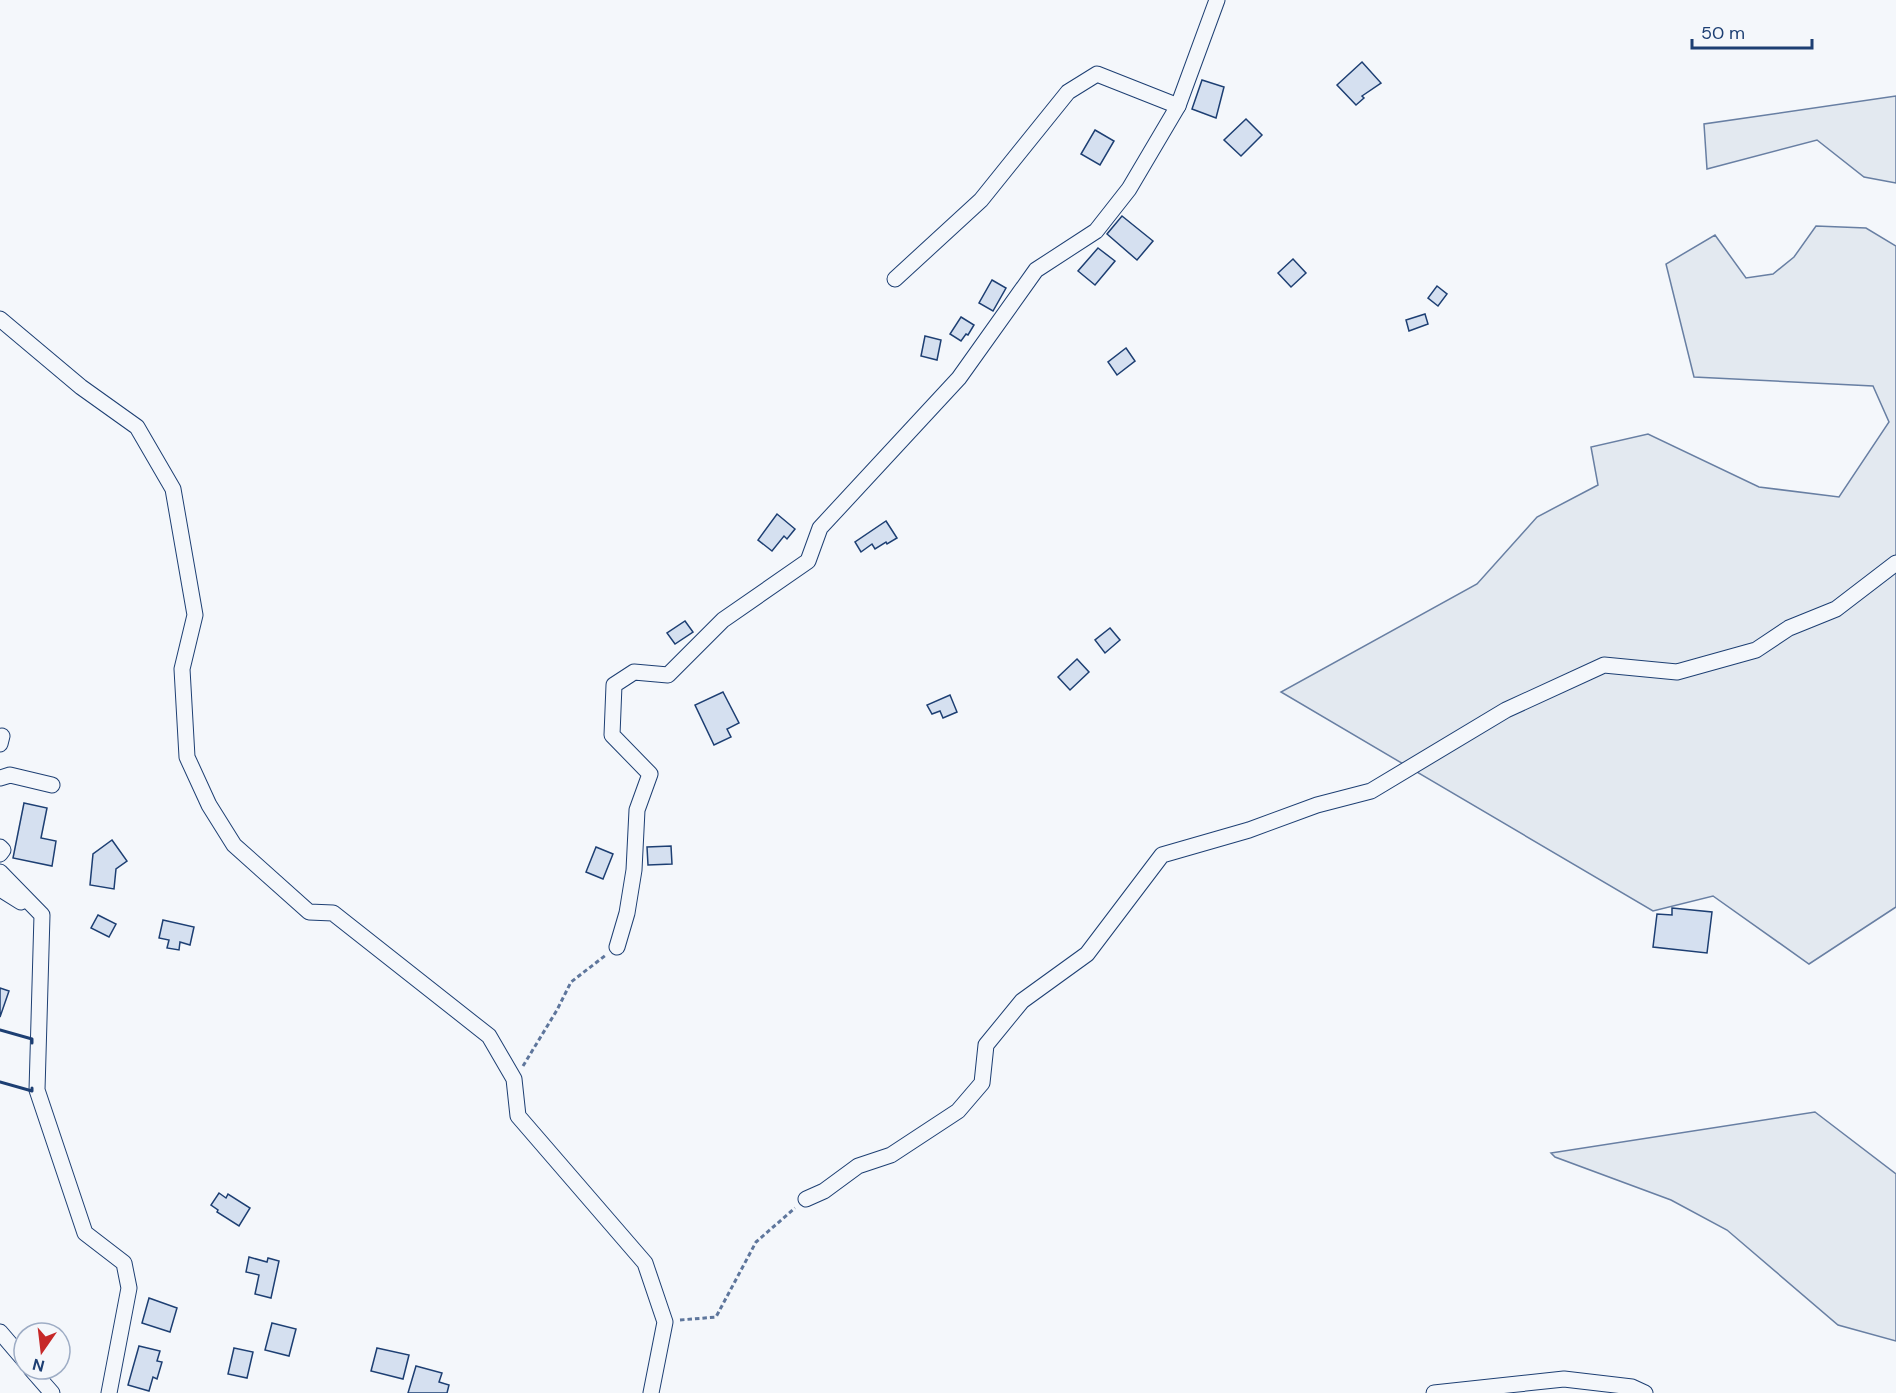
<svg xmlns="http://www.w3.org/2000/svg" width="1896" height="1393" font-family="'DM Sans',sans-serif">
  <rect width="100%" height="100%" fill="#f4f7fb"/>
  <!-- green -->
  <g fill="#e3e9f0" stroke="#687fa3" stroke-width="1.5">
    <polygon points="1896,96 1896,183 1864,177 1817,140 1707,169 1704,124"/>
    <polygon points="1816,226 1866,228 1896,246 1896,907 1809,964 1713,896 1653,911 1281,692 1477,584 1537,517 1598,485 1591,447 1648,434 1759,487 1839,497 1889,422 1873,386 1694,377 1666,264 1715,235 1746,278 1773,274 1794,257"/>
    <polygon points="1815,1112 1896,1174 1896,1341 1838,1325 1727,1230 1671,1200 1555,1157 1551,1153"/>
  </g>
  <!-- building -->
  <g fill="#d5e0f0" stroke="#1d3f73" stroke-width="1.5">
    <polygon points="1362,62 1381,83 1362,96 1364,98 1356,105 1337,85"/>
    <polygon points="1202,80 1224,87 1216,118 1192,109"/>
    <polygon points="1246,119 1262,135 1241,156 1224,140"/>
    <polygon points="1095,130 1114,141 1100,165 1081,154"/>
    <polygon points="1122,216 1153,241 1137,260 1107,234"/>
    <polygon points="1098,248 1115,261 1095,285 1078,271"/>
    <polygon points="1293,259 1306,273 1291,287 1278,273"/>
    <polygon points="992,280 1006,288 993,311 979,303"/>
    <polygon points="1437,286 1447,294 1438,306 1428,298"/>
    <polygon points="1425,314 1428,324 1409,331 1406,320"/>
    <polygon points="961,317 974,325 968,335 966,334 961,341 950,334"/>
    <polygon points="925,336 941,340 937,360 921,356"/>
    <polygon points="1126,348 1135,361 1117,375 1108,362"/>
    <polygon points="777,514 795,529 787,539 784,536 772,551 758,540"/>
    <polygon points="886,521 897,538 887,544 886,542 875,549 872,544 861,552 855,542"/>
    <polygon points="685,621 693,632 675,644 667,633"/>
    <polygon points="1110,628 1120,640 1105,653 1095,640"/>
    <polygon points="1077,659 1089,672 1070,690 1058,677"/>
    <polygon points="723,692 739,723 727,729 731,737 714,745 695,705"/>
    <polygon points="950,695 957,712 943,718 940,711 932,714 927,705"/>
    <polygon points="24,803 47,808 41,838 56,841 52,866 13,858"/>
    <polygon points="112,840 127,861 116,869 114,889 90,885 93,854"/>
    <polygon points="671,846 672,864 648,865 647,847"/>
    <polygon points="596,847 613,854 603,879 586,872"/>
    <polygon points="1672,908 1712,912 1707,953 1653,947 1657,914 1672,915"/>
    <polygon points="98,915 116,924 109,937 91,928"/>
    <polygon points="163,920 194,927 190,945 180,942 179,950 167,948 169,940 159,938"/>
    <polygon points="0,988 9,991 0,1017"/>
    <polygon points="219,1193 226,1198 228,1194 250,1208 239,1226 217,1212 218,1210 211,1205"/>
    <polygon points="249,1257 267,1262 268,1258 279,1261 271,1298 255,1294 259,1275 246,1272"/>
    <polygon points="149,1298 177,1308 170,1332 142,1323"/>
    <polygon points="272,1323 296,1329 289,1356 265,1350"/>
    <polygon points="139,1346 160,1351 157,1361 162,1362 157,1379 153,1377 149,1391 128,1385"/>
    <polygon points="234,1348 253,1352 247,1378 228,1374"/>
    <polygon points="377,1348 409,1355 403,1379 371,1371"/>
    <polygon points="416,1366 442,1373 439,1382 449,1385 447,1393 408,1393"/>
  </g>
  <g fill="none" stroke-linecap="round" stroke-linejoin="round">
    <defs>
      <g id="minor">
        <polyline points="895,279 981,200 1068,92 1097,74 1178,106"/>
        <polyline points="0,319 81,387 137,427 173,489 195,615 182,669 187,757 209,805 234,845 309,912 333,913 489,1036 514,1079 518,1116 645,1263 665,1322 651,1393"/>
        <polyline points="0,744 2,736"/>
        <polyline points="0,778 10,775 52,785"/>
        <polyline points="0,847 3,850 0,854"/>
        <polyline points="0,872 42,915 37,1090 85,1233 124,1263 129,1288 109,1393"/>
        <polyline points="0,889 21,902"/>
        <polyline points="617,947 627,913 634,870 637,810 650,774 612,735 614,685 634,672 668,675 723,620 808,561 820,528 959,378 1036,270 1096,231 1129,189 1178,106 1217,0"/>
        <polyline points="806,1199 824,1191 858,1166 891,1155 958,1111 982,1083 986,1045 1022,1001 1087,954 1162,855 1249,830 1317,805 1371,791 1506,710 1604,665 1677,672 1756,650 1789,628 1836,609 1896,563"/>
        <polyline points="0,1332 24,1360"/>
        <polyline points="31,1369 52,1393"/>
        <polyline points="1434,1393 1564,1379 1632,1387 1645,1393"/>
      </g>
    </defs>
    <!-- minor casing -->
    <use href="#minor" stroke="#1d3f73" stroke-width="17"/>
    <!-- path -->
    <g stroke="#5e769c" stroke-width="3" stroke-dasharray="4.5 3" stroke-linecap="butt">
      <polyline points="523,1066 557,1010 571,982 606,955"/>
      <polyline points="680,1320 716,1317 756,1242 795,1208"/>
    </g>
    <!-- minor -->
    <use href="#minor" stroke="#f4f7fb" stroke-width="15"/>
    <!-- wall -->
    <g stroke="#1d3f73" stroke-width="3">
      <polyline points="0,1030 32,1039 32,1043"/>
      <polyline points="0,1082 32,1091 32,1088"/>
    </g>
  </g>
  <!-- north arrow -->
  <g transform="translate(42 1351) rotate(194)"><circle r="28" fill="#f4f7fb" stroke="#9eadc5" stroke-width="1.5"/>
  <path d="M0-4.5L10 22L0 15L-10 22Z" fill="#c62828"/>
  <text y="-9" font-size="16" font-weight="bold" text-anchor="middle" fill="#1d3f73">N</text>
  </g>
  <!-- scale -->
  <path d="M1692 39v9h120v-9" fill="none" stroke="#1d3f73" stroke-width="3"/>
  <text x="1701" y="39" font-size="18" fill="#1d3f73" stroke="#f4f7fb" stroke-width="4.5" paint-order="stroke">50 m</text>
</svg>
